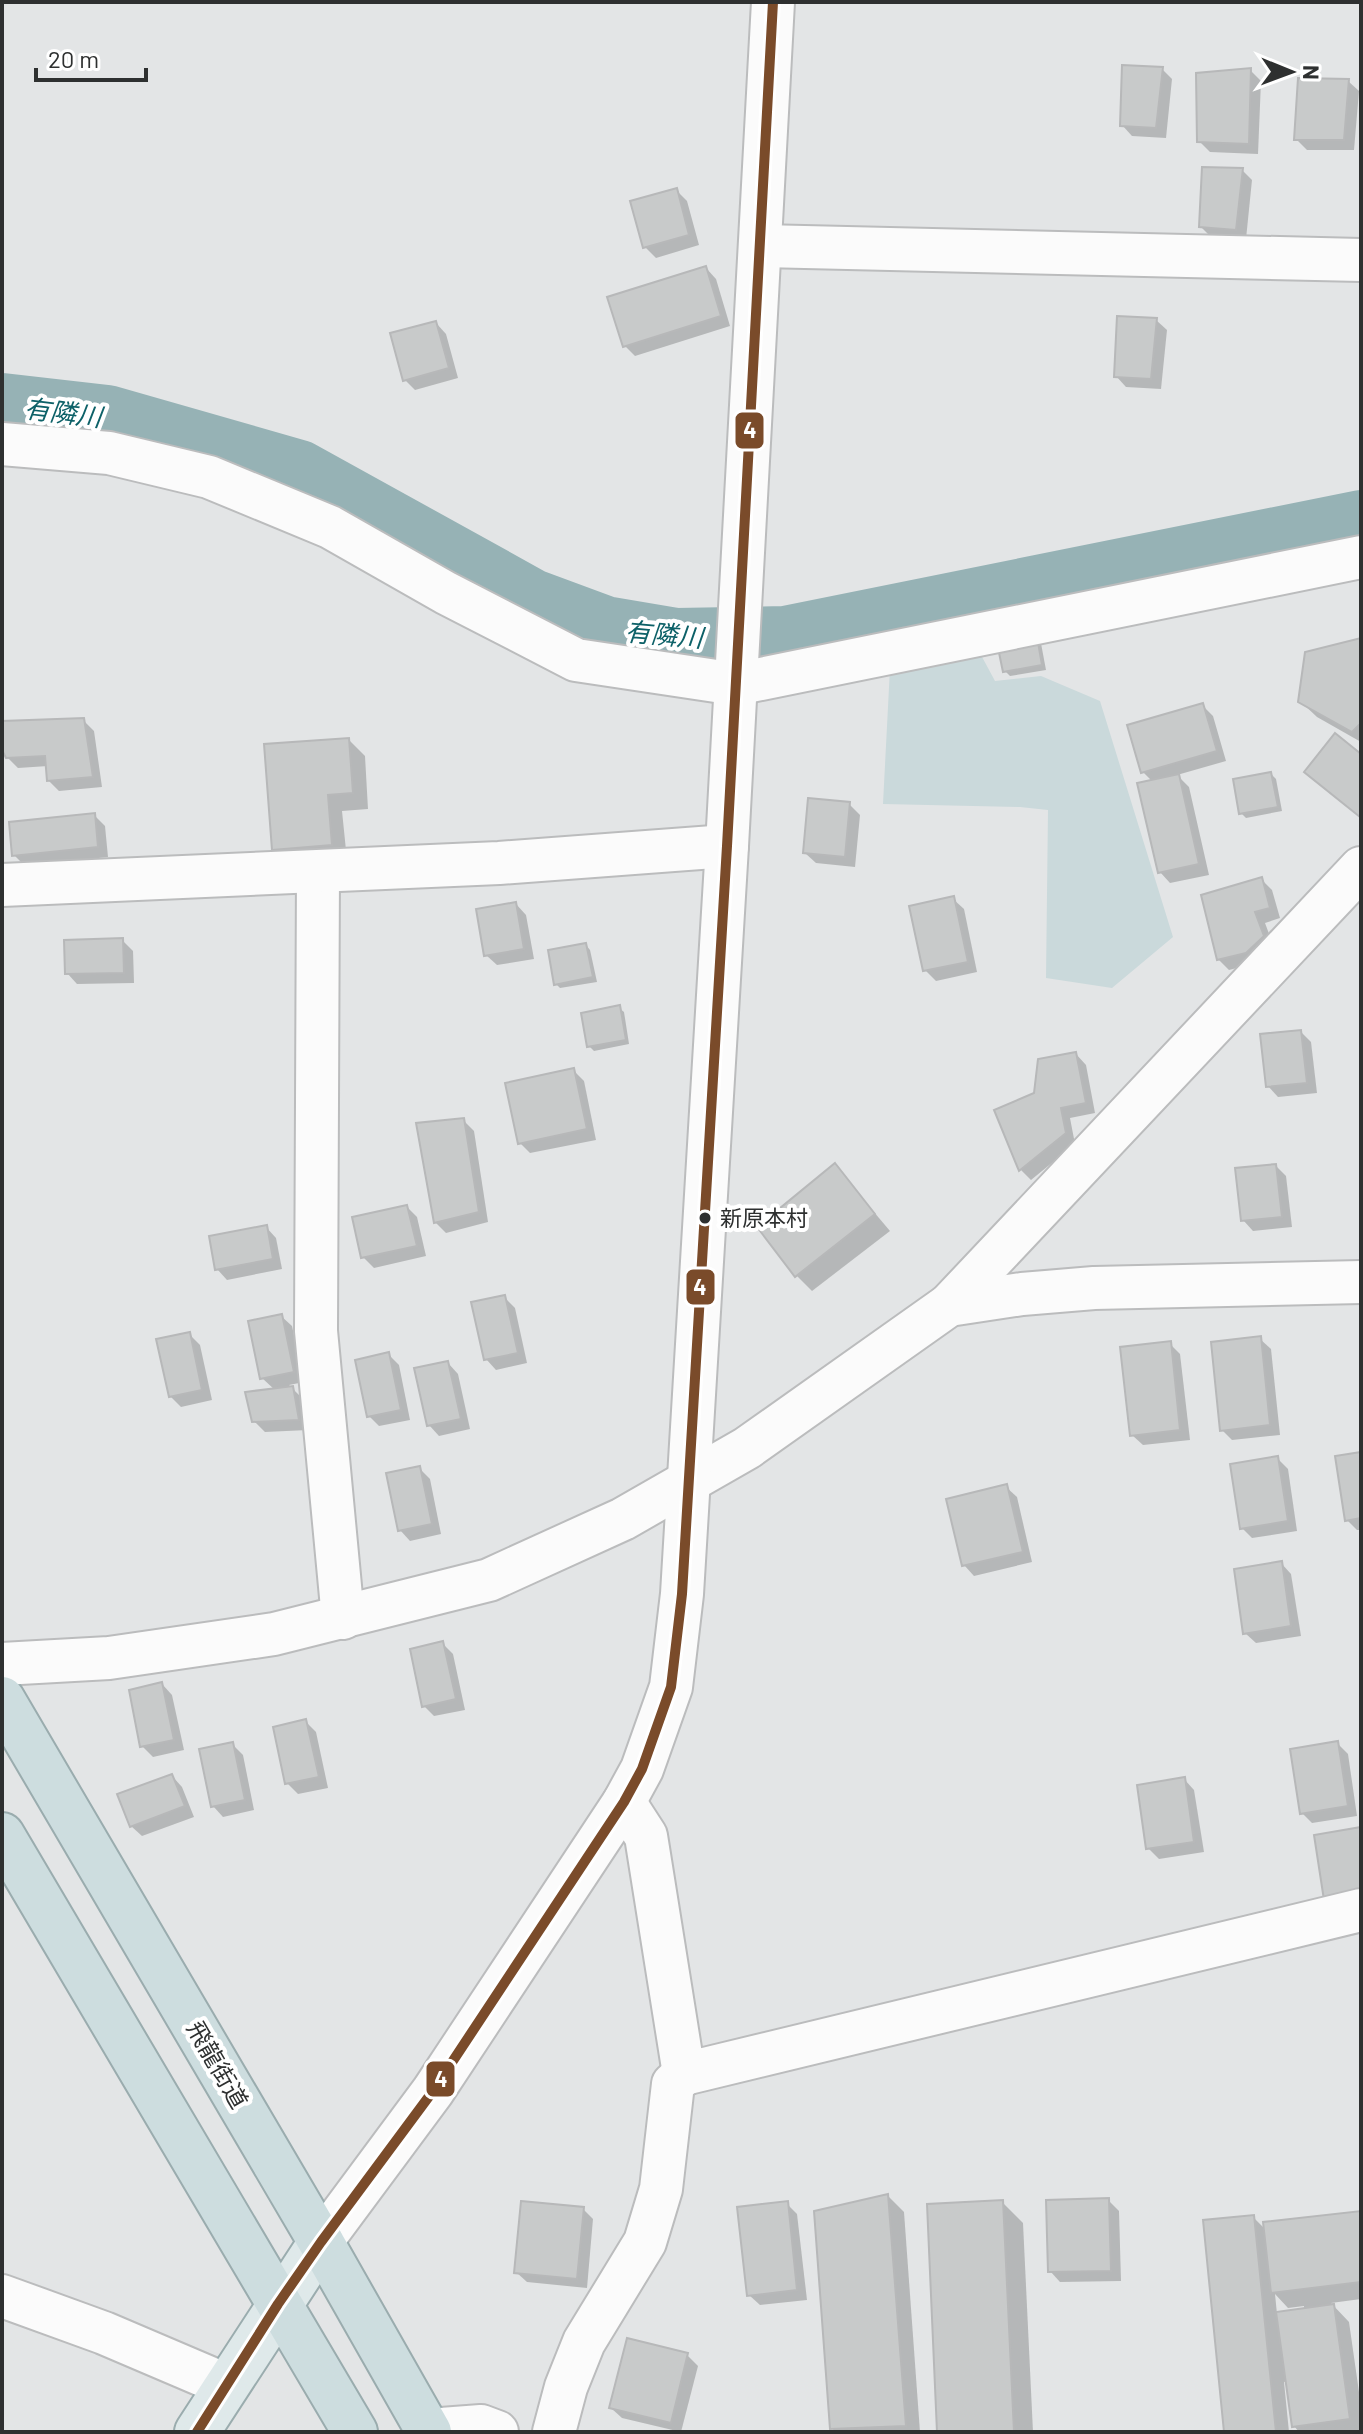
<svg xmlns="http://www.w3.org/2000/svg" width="1363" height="2434" font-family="Barlow,'Noto Sans JP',sans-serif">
  <rect width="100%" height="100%" fill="#e3e5e6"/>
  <!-- green -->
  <polygon fill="#cad9db" points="981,655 995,681 1041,676 1100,701 1173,937 1112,988 1046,978 1048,810 1020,807 883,804 890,668"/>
  <!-- shadow -->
  <g fill="#0003" fill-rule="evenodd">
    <polygon points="1162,69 1172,79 1166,138 1132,136 1122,125"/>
    <polygon points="1250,70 1261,81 1258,154 1210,152 1199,141"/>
    <polygon points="1348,81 1359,91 1354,150 1307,150 1296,139"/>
    <polygon points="1242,170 1252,180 1246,239 1211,237 1201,227"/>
    <polygon points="676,190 687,201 699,245 656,258 645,247"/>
    <polygon points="706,268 716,279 730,326 635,356 625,346"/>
    <polygon points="1156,320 1167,330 1161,389 1126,387 1116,376"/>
    <polygon points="436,323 446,334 458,378 415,390 405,380"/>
    <polygon points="1040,638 1046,670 1010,676 1005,671"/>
    <polygon points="1361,641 1361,742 1317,717 1300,701"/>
    <polygon points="1202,705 1213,716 1226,761 1177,775 1189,787 1209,875 1170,883 1160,872 1153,782 1143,772"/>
    <polygon points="83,720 94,731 102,787 59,791 49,781 48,766 18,768 7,757 2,744 2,723"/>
    <polygon points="349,740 365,756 368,809 342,811 347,860 290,865 274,849"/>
    <polygon points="1271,774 1276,779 1282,811 1246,818 1241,813"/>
    <polygon points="849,804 860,815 855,867 816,863 805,853"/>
    <polygon points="94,815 105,826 108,857 25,866 14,855"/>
    <polygon points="1261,879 1272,890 1280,918 1265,923 1274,947 1256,963 1229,970 1218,959"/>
    <polygon points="953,899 964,909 977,972 936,981 925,970"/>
    <polygon points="516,904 526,915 534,959 497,965 486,955"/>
    <polygon points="122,940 133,951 134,983 77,984 67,973"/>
    <polygon points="586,945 590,950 597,982 560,988 556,984"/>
    <polygon points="619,1008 624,1012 629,1044 594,1051 589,1046"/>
    <polygon points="1301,1032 1311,1042 1317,1093 1278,1097 1268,1086"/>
    <polygon points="1076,1054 1086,1065 1095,1113 1070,1118 1075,1144 1031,1180 1021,1170 997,1111 1036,1095"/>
    <polygon points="574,1071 584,1081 596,1140 530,1153 520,1143"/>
    <polygon points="463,1120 474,1131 488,1222 446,1233 435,1222"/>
    <polygon points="835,1166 890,1231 812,1291 796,1275"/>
    <polygon points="1276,1166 1286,1176 1292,1227 1253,1231 1243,1220"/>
    <polygon points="407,1207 417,1217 426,1256 374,1268 363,1257"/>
    <polygon points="266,1227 276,1238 282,1269 227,1280 217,1269"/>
    <polygon points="505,1298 515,1308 527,1363 496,1370 486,1359"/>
    <polygon points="281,1316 292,1326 304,1382 289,1385 303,1399 308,1430 265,1432 254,1421 275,1390 262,1378"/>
    <polygon points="189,1334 200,1345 212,1400 181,1407 170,1396"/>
    <polygon points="1260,1339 1271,1349 1280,1435 1232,1440 1222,1430"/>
    <polygon points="1170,1344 1180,1354 1190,1440 1143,1445 1132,1435"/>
    <polygon points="388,1354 399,1365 410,1420 379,1426 369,1416"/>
    <polygon points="448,1363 458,1374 470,1429 439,1436 429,1425"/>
    <polygon points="1361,1454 1361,1530 1357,1530 1347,1520"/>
    <polygon points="1277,1458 1288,1469 1297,1531 1252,1538 1242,1528"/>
    <polygon points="419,1468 430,1479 441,1534 410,1541 400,1530"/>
    <polygon points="1006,1487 1017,1497 1032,1562 974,1576 964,1565"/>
    <polygon points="1281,1563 1291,1574 1301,1636 1256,1643 1245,1633"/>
    <polygon points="443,1644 453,1654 465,1710 434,1716 424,1706"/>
    <polygon points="162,1684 172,1695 184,1750 153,1757 142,1746"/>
    <polygon points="306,1722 316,1732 328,1788 298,1794 287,1783"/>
    <polygon points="1337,1743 1348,1754 1357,1816 1312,1823 1302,1813"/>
    <polygon points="232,1744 243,1755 254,1810 223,1817 213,1806"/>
    <polygon points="172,1776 182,1787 194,1817 142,1836 131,1826"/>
    <polygon points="1184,1779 1194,1790 1204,1852 1159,1859 1148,1848"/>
    <polygon points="888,2196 904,2212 920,2432 835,2432 832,2428"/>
    <polygon points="1108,2200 1119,2211 1121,2281 1060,2282 1050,2271"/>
    <polygon points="1002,2202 1023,2223 1033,2432 939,2432"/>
    <polygon points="787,2204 797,2214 807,2300 760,2305 749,2295"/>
    <polygon points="583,2209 593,2219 587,2288 527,2282 516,2272"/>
    <path d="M1361 2213V2299L1331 2303 1349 2322 1361 2406V2432H1299L1294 2426 1288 2381 1284 2382 1289 2432H1226L1253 2217 1265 2229ZM1275 2294 1288 2308 1304 2306V2310L1277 2314Z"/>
    <polygon points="687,2355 698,2366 681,2432 622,2418 611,2408"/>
  </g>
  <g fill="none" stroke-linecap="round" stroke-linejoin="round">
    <!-- river -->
    <polyline stroke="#96b2b5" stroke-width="66" points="2,406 107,418 299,473 532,602 605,629 676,641 785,639 1361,523"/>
  </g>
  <!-- building -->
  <g fill="#c8caca" stroke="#b7b8b9" stroke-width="2">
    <polygon points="1122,65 1163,67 1156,128 1120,126"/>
    <polygon points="1251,68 1249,144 1197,142 1196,73"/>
    <polygon points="1298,78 1349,79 1344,140 1294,140"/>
    <polygon points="1202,167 1243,168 1236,230 1199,227"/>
    <polygon points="677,188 689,235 643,248 630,201"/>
    <polygon points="706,266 721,316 623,347 607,297"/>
    <polygon points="1117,316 1157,318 1151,379 1114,377"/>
    <polygon points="436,321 449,368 403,381 390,333"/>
    <polygon points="1036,631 1042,665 1003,672 996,638"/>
    <polygon points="1361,638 1361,723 1352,732 1298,702 1305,652"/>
    <polygon points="1203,703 1217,751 1141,773 1127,725"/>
    <polygon points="84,718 93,777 47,781 45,756 6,758 2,750 2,721"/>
    <polygon points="1335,733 1361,754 1360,817 1304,772"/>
    <polygon points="349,738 353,793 328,795 332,845 272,850 264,744"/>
    <polygon points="1271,772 1278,807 1239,814 1233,779"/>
    <polygon points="1179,774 1199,864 1158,873 1137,783"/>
    <polygon points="808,798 850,802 845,857 803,853"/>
    <polygon points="95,813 98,847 12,856 9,822"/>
    <polygon points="1262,877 1270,908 1255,912 1264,936 1246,953 1217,960 1201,895"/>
    <polygon points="954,896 968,962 923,971 909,906"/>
    <polygon points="516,902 524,949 484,956 476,909"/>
    <polygon points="123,938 124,973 65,974 64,940"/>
    <polygon points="586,943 593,977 554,985 548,950"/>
    <polygon points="620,1005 626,1040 587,1047 581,1013"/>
    <polygon points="1301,1030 1307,1083 1266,1087 1260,1034"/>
    <polygon points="1076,1052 1086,1103 1061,1108 1066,1133 1019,1171 994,1110 1034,1093 1038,1059"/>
    <polygon points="574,1068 587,1129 518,1144 505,1083"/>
    <polygon points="464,1118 479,1212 434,1223 416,1123"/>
    <polygon points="835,1163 875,1214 795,1277 757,1227"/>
    <polygon points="1276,1164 1282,1217 1241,1221 1235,1168"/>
    <polygon points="407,1205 417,1246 361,1258 352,1217"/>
    <polygon points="267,1225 273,1259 215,1270 209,1236"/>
    <polygon points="505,1295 518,1353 484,1360 471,1302"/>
    <polygon points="282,1314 294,1372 260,1379 248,1321"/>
    <polygon points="190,1332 202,1390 169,1397 156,1339"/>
    <polygon points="1261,1336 1270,1425 1220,1431 1211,1342"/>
    <polygon points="1171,1341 1180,1430 1130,1436 1120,1347"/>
    <polygon points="389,1352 401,1410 367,1417 355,1360"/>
    <polygon points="448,1361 461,1419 427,1426 414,1368"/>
    <polygon points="293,1386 299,1420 252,1422 245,1392"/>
    <polygon points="1361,1452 1361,1518 1345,1521 1335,1456"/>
    <polygon points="1278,1456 1288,1521 1240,1529 1230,1464"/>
    <polygon points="420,1466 432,1524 398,1531 386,1473"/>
    <polygon points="1007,1484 1023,1552 962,1566 946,1499"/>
    <polygon points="1282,1561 1291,1626 1243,1634 1234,1569"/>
    <polygon points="443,1641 456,1699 422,1707 410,1649"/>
    <polygon points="162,1682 174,1740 140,1747 129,1690"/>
    <polygon points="306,1719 319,1777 285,1784 273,1727"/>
    <polygon points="1338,1741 1348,1806 1300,1814 1290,1749"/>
    <polygon points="233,1742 245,1800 211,1807 199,1749"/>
    <polygon points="172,1774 185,1806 130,1827 117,1794"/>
    <polygon points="1185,1777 1194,1842 1146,1849 1137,1785"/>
    <polygon points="1361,1827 1361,1894 1324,1900 1314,1835"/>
    <polygon points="888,2194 906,2426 830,2429 814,2211"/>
    <polygon points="1109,2198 1111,2271 1048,2272 1046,2200"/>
    <polygon points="1003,2200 1014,2432 937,2432 927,2204"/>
    <polygon points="521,2201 584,2207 577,2279 514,2273"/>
    <polygon points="788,2201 797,2290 747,2296 737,2207"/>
    <polygon points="1361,2211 1361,2282 1271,2293 1263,2222"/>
    <polygon points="1254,2215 1276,2432 1224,2432 1203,2220"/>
    <polygon points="1334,2304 1350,2419 1292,2427 1276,2312"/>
    <polygon points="627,2338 688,2353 671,2423 609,2408"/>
  </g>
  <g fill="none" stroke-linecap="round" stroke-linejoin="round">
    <defs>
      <g id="minor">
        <polyline points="760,246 1361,260"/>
        <polyline points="2,444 109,453 209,477 330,527 446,593 576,660 736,684 1361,557"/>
        <polyline points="318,872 316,1331 343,1618"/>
        <polyline points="2,885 499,863 727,846"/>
        <polyline points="949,1305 1361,868"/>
        <polyline points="2,1664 109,1658 274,1634 489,1580 623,1519 747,1448 949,1305 1022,1294 1094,1288 1361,1282"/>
        <polyline points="624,1802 646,1836 684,2074 1361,1910"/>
        <polyline points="321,2242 433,2091 624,1802 642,1769 671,1687 682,1594 727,846 773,2"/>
        <polyline points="2,2296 104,2333 226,2385"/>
        <polyline points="428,2430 481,2426 497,2432"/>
        <polyline points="554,2432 566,2387 584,2342 645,2242 661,2189 673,2084 684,2074"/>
      </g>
      <polyline id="major" points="197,2432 321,2242"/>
      <g id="highway">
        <polyline points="2,1699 321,2242 429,2432"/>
        <polyline points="2,1835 355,2432"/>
      </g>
    </defs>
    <!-- minor casing -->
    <use href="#minor" stroke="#bbbcbd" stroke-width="46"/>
    <!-- major casing -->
    <use href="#major" stroke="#9aacae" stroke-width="48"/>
    <!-- highway casing -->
    <use href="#highway" stroke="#9aacae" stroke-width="48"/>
    <!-- minor -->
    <use href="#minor" stroke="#fbfbfb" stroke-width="42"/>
    <!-- major -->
    <use href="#major" stroke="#dfe9ea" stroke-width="44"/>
    <!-- highway -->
    <use href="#highway" stroke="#cddddf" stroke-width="44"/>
    <defs>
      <polyline id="bus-1" points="197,2432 278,2304 321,2242 433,2091 624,1802 642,1769 671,1687 682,1594 727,846 773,2"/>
    </defs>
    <!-- bus-1 casing -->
    <use href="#bus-1" stroke="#fff" stroke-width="16"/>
    <!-- bus-1 -->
    <use href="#bus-1" stroke="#7a4b2a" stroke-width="10"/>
  </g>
  <!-- markers -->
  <circle fill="#2e3030" stroke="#fff" stroke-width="3" cx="705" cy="1218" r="7"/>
  <g text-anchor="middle" stroke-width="8" stroke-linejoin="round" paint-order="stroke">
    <!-- bus labels -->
    <g font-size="22" fill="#2e3030" stroke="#fff" text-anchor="start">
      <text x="720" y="1226">新原本村</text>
    </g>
    <!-- street labels -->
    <g font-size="24" fill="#2e3030" stroke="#fff">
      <text transform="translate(217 2065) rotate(60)" y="8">飛龍街道</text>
    </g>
    <!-- water labels -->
    <g font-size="26" font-style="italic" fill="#0d6168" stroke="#fff">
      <text transform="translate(63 413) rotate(7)" y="9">有隣川</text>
      <text transform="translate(664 635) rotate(5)" y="9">有隣川</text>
    </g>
  </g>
  <g stroke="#fff" stroke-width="3">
    <rect x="734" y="411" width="31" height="39" rx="8" fill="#7a4b2a"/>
    <rect x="685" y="1268" width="31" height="38" rx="8" fill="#7a4b2a"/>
    <rect x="425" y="2060" width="31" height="38" rx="8" fill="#7a4b2a"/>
  </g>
  <g font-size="22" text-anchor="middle" font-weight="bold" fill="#fff">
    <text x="750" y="438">4</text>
    <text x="700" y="1295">4</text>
    <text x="441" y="2087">4</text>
  </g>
  <!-- border -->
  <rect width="1363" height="2434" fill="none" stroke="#2e3030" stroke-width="8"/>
  <!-- north arrow -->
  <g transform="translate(1291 72) rotate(91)" stroke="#ffffff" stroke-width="6" paint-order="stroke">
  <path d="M0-6L14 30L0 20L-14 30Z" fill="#2e3030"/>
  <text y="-12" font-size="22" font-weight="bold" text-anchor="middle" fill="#2e3030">N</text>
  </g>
  <!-- scale -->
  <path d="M36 68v12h110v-12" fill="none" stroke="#2e3030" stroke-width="4"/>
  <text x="48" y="68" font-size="24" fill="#2e3030" stroke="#ffffff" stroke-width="6" paint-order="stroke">20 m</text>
</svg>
